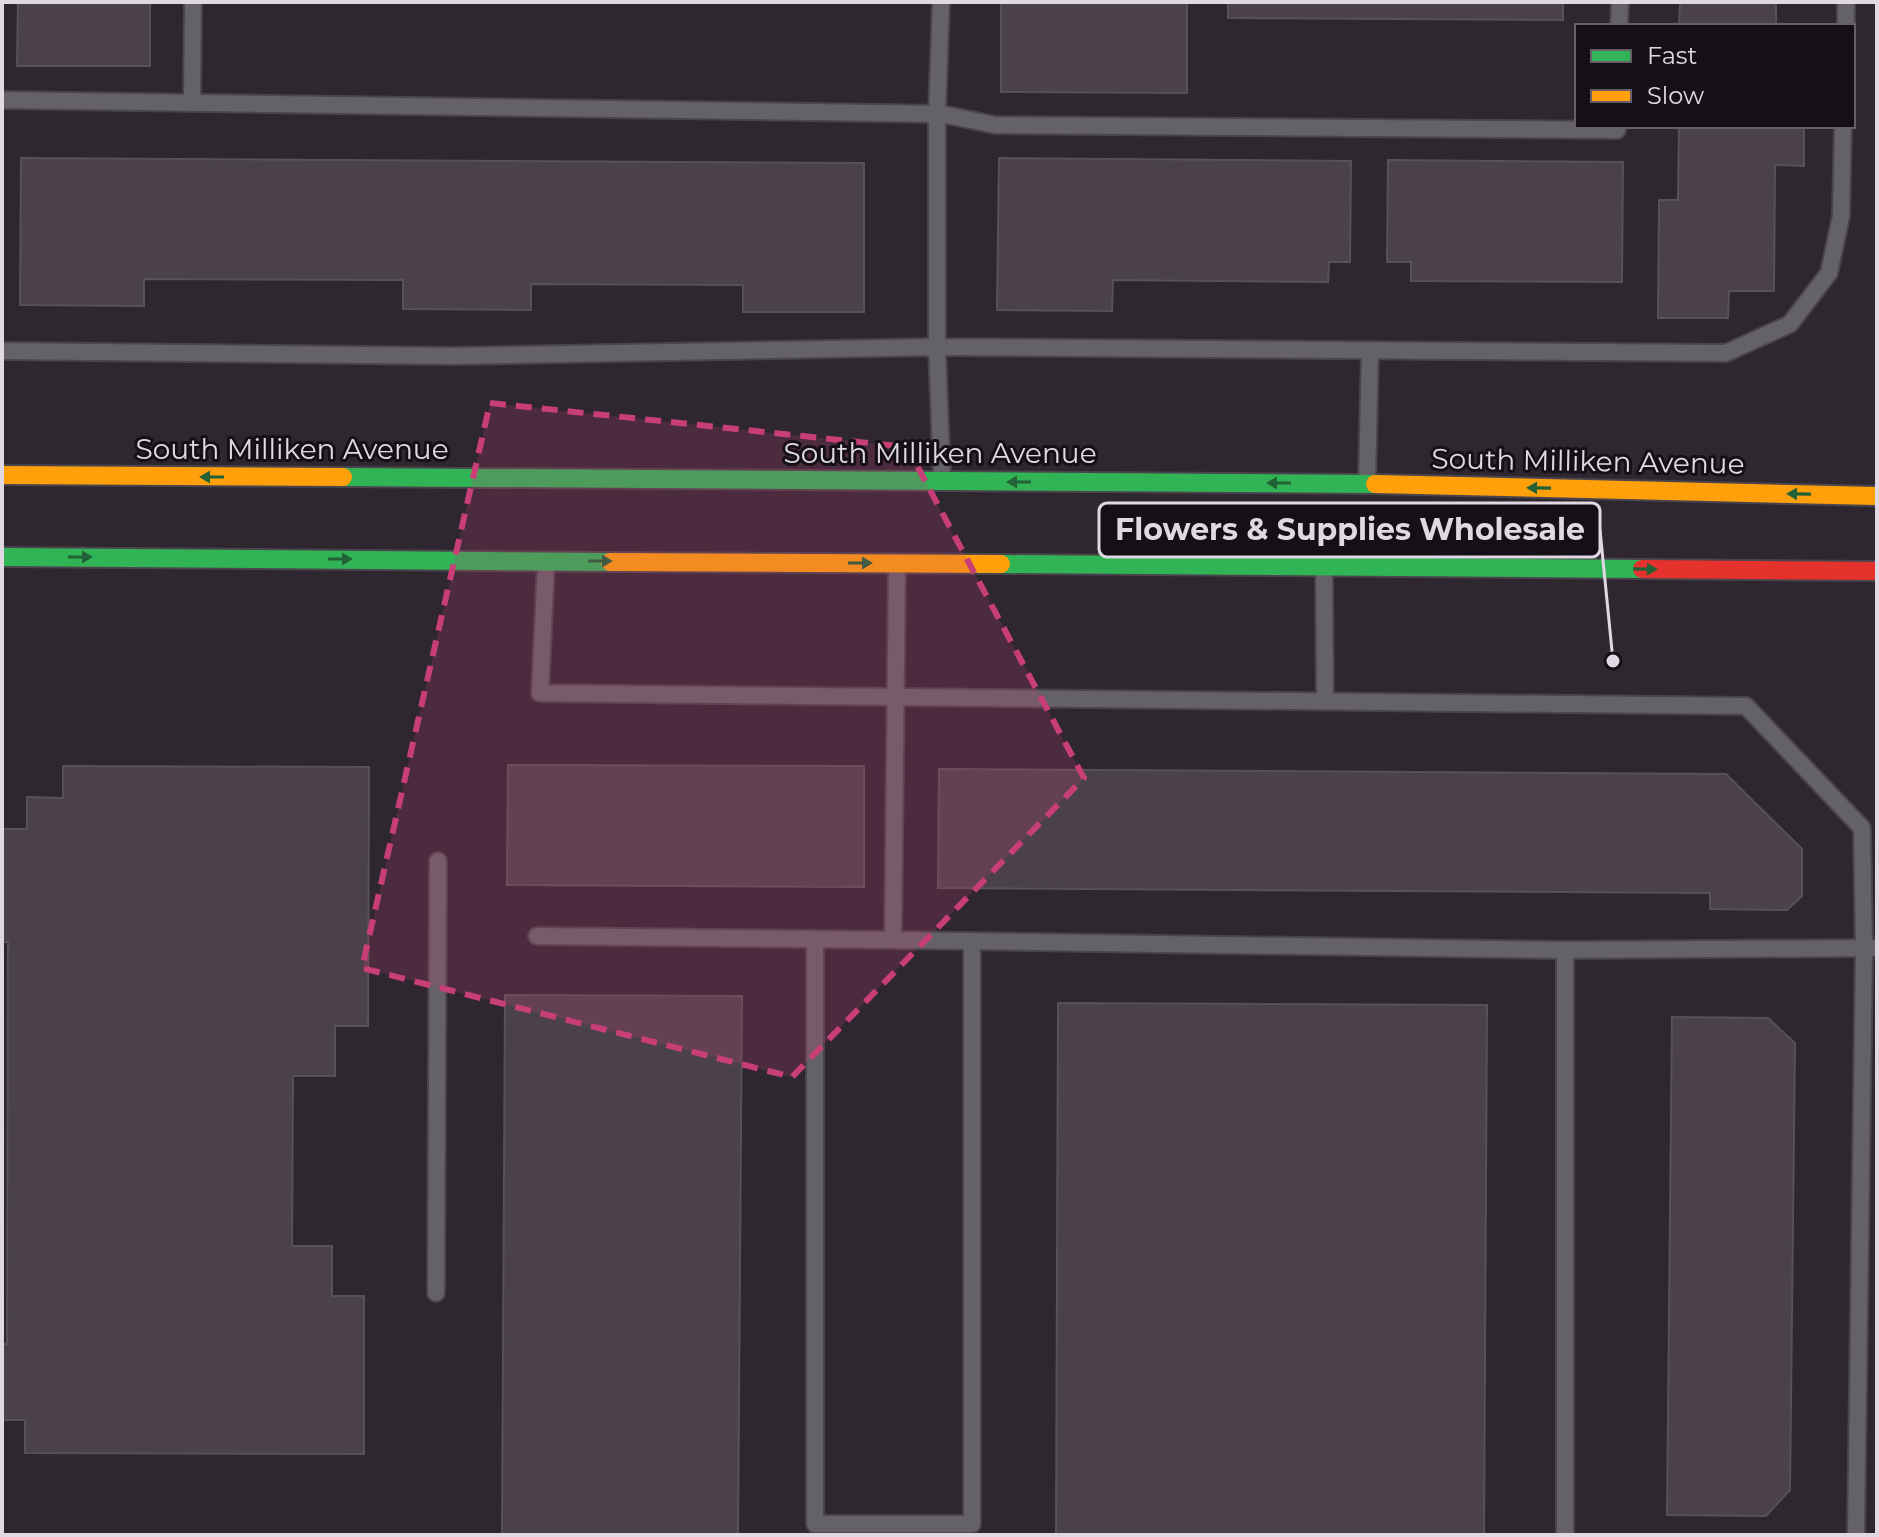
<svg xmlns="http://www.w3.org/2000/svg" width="1879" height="1537" font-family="Montserrat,sans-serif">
  <rect width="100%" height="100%" fill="#2e2730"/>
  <!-- building -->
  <g fill="#4a4149" stroke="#585157" stroke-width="2">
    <polygon points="18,2 150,2 150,66 17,66"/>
    <polygon points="1001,2 1187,2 1187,93 1001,92"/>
    <polygon points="1228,2 1563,2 1563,20 1228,18"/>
    <polygon points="1680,3 1776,3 1776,26 1679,26"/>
    <polygon points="1679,126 1804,126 1804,166 1775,165 1774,291 1729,291 1728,318 1658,318 1659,200 1678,200"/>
    <polygon points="21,158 864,163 864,312 743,312 743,285 531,284 531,310 403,309 403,280 144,279 144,306 20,305"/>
    <polygon points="999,158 1351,161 1350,262 1329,262 1328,282 1113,280 1112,311 997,310"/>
    <polygon points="1388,160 1623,162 1622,282 1411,281 1411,262 1387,262"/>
    <polygon points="508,765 864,766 864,887 507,885"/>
    <polygon points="63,766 369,767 368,1026 335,1026 335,1076 293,1076 292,1246 332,1246 332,1296 364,1296 364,1454 25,1453 25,1420 2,1420 2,1344 7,1344 8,942 2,942 2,829 27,829 27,797 63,798"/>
    <polygon points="939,769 1726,774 1802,849 1802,896 1787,910 1710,909 1710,893 938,888"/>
    <polygon points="505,995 742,996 738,1535 502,1535"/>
    <polygon points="1058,1003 1487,1005 1484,1535 1056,1535"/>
    <polygon points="1672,1017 1768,1018 1795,1043 1790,1490 1766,1516 1667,1515"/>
  </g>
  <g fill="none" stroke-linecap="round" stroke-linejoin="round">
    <defs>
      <g id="lane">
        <polyline points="941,2 937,114 937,347 1726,353 1790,324 1829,273 1841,216 1843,126"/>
        <polyline points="1619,26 1620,2"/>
        <polyline points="1846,26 1846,2"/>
        <polyline points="2,100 942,114 995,125 1617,130 1617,126"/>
        <polyline points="192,102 193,2"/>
        <polyline points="2,351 453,356 937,347 942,480"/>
        <polyline points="1367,482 1370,351"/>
        <polyline points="546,563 540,693 1746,706 1862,828 1864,948 1856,1535"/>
        <polyline points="1324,570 1325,700"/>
        <polyline points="537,936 893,940 897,565"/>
        <polyline points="815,939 815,1524 972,1524 972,942"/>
        <polyline points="893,940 1565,950 1877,948"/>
        <polyline points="1565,950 1565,1535"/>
        <polyline points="436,1293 438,861"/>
      </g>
      <g id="fast">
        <polyline points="343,477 1375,484"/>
        <polyline points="2,557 610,562"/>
        <polyline points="1001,564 1642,569"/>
      </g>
      <g id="slow">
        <polyline points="2,475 343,477"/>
        <polyline points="1375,484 1877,496"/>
        <polyline points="610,562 1001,564"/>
      </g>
      <polyline id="jam" points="1642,569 1877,571"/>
    </defs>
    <!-- lane casing -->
    <use href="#lane" stroke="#4a444c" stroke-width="20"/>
    <!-- fast casing -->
    <use href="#fast" stroke="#4a444c" stroke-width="22"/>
    <!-- slow casing -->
    <use href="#slow" stroke="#4a444c" stroke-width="22"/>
    <!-- jam casing -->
    <use href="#jam" stroke="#4a444c" stroke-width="22"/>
    <!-- lane -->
    <use href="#lane" stroke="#646267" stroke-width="16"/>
    <!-- fast -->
    <use href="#fast" stroke="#30b455" stroke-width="18"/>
    <!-- slow -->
    <use href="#slow" stroke="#ff9f0a" stroke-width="18"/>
    <!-- jam -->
    <use href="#jam" stroke="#e5322d" stroke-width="18"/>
  </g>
  <!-- one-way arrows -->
  <defs><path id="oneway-solid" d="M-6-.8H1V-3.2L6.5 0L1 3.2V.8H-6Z" transform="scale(2)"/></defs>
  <g fill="#226236">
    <use href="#oneway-solid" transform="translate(212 477) rotate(-180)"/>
    <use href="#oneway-solid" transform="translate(1019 482) rotate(-180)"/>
    <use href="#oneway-solid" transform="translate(1279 483) rotate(-180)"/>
    <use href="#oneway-solid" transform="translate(1539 488) rotate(-179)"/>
    <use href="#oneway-solid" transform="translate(1799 494) rotate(-179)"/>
    <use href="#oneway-solid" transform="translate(80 557)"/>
    <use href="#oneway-solid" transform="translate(340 559)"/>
    <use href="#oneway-solid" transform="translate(600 561)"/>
    <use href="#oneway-solid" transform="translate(860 563)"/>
    <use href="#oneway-solid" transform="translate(1645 569) rotate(1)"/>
  </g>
  <!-- marked area -->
  <path fill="#c83e76" fill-opacity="0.2" stroke="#c83e76" stroke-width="6" stroke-dasharray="16 10" stroke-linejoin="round" d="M490 403 907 447 1084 778 792 1077 362 968Z"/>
  <g text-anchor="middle" stroke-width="6" stroke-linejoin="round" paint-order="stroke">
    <!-- street labels -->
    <g font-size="28" fill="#e0d8e3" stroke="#150f17">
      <text x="292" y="459">South Milliken Avenue</text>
      <text x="940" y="463">South Milliken Avenue</text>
      <text transform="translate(1588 461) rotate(1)" y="10">South Milliken Avenue</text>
    </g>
  </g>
  <!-- callouts -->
  <path fill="none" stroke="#e0d8e3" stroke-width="3" d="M1613 661L1600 530"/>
  <circle fill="#e0d8e3" stroke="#150f17" stroke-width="3" cx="1613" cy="661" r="8"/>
  <rect fill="#150f17" stroke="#e0d8e3" stroke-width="3" x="1099" y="503" width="501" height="54" rx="8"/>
  <g font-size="30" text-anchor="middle" font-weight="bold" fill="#e0d8e3">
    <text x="1350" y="540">Flowers &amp; Supplies Wholesale</text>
  </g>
  <!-- border -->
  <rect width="1879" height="1537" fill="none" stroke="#e0d8e3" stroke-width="8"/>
  <!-- legend -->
  <rect x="1575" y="24" width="280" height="104" fill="#150f17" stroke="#665f69" stroke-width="2"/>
  <rect x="1591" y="50" width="40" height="12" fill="#30b455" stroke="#665f69" stroke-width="2"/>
  <text x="1647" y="64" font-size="24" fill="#e0d8e3">Fast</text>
  <rect x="1591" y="90" width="40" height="12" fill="#ff9f0a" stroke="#665f69" stroke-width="2"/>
  <text x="1647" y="104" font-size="24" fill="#e0d8e3">Slow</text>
</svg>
